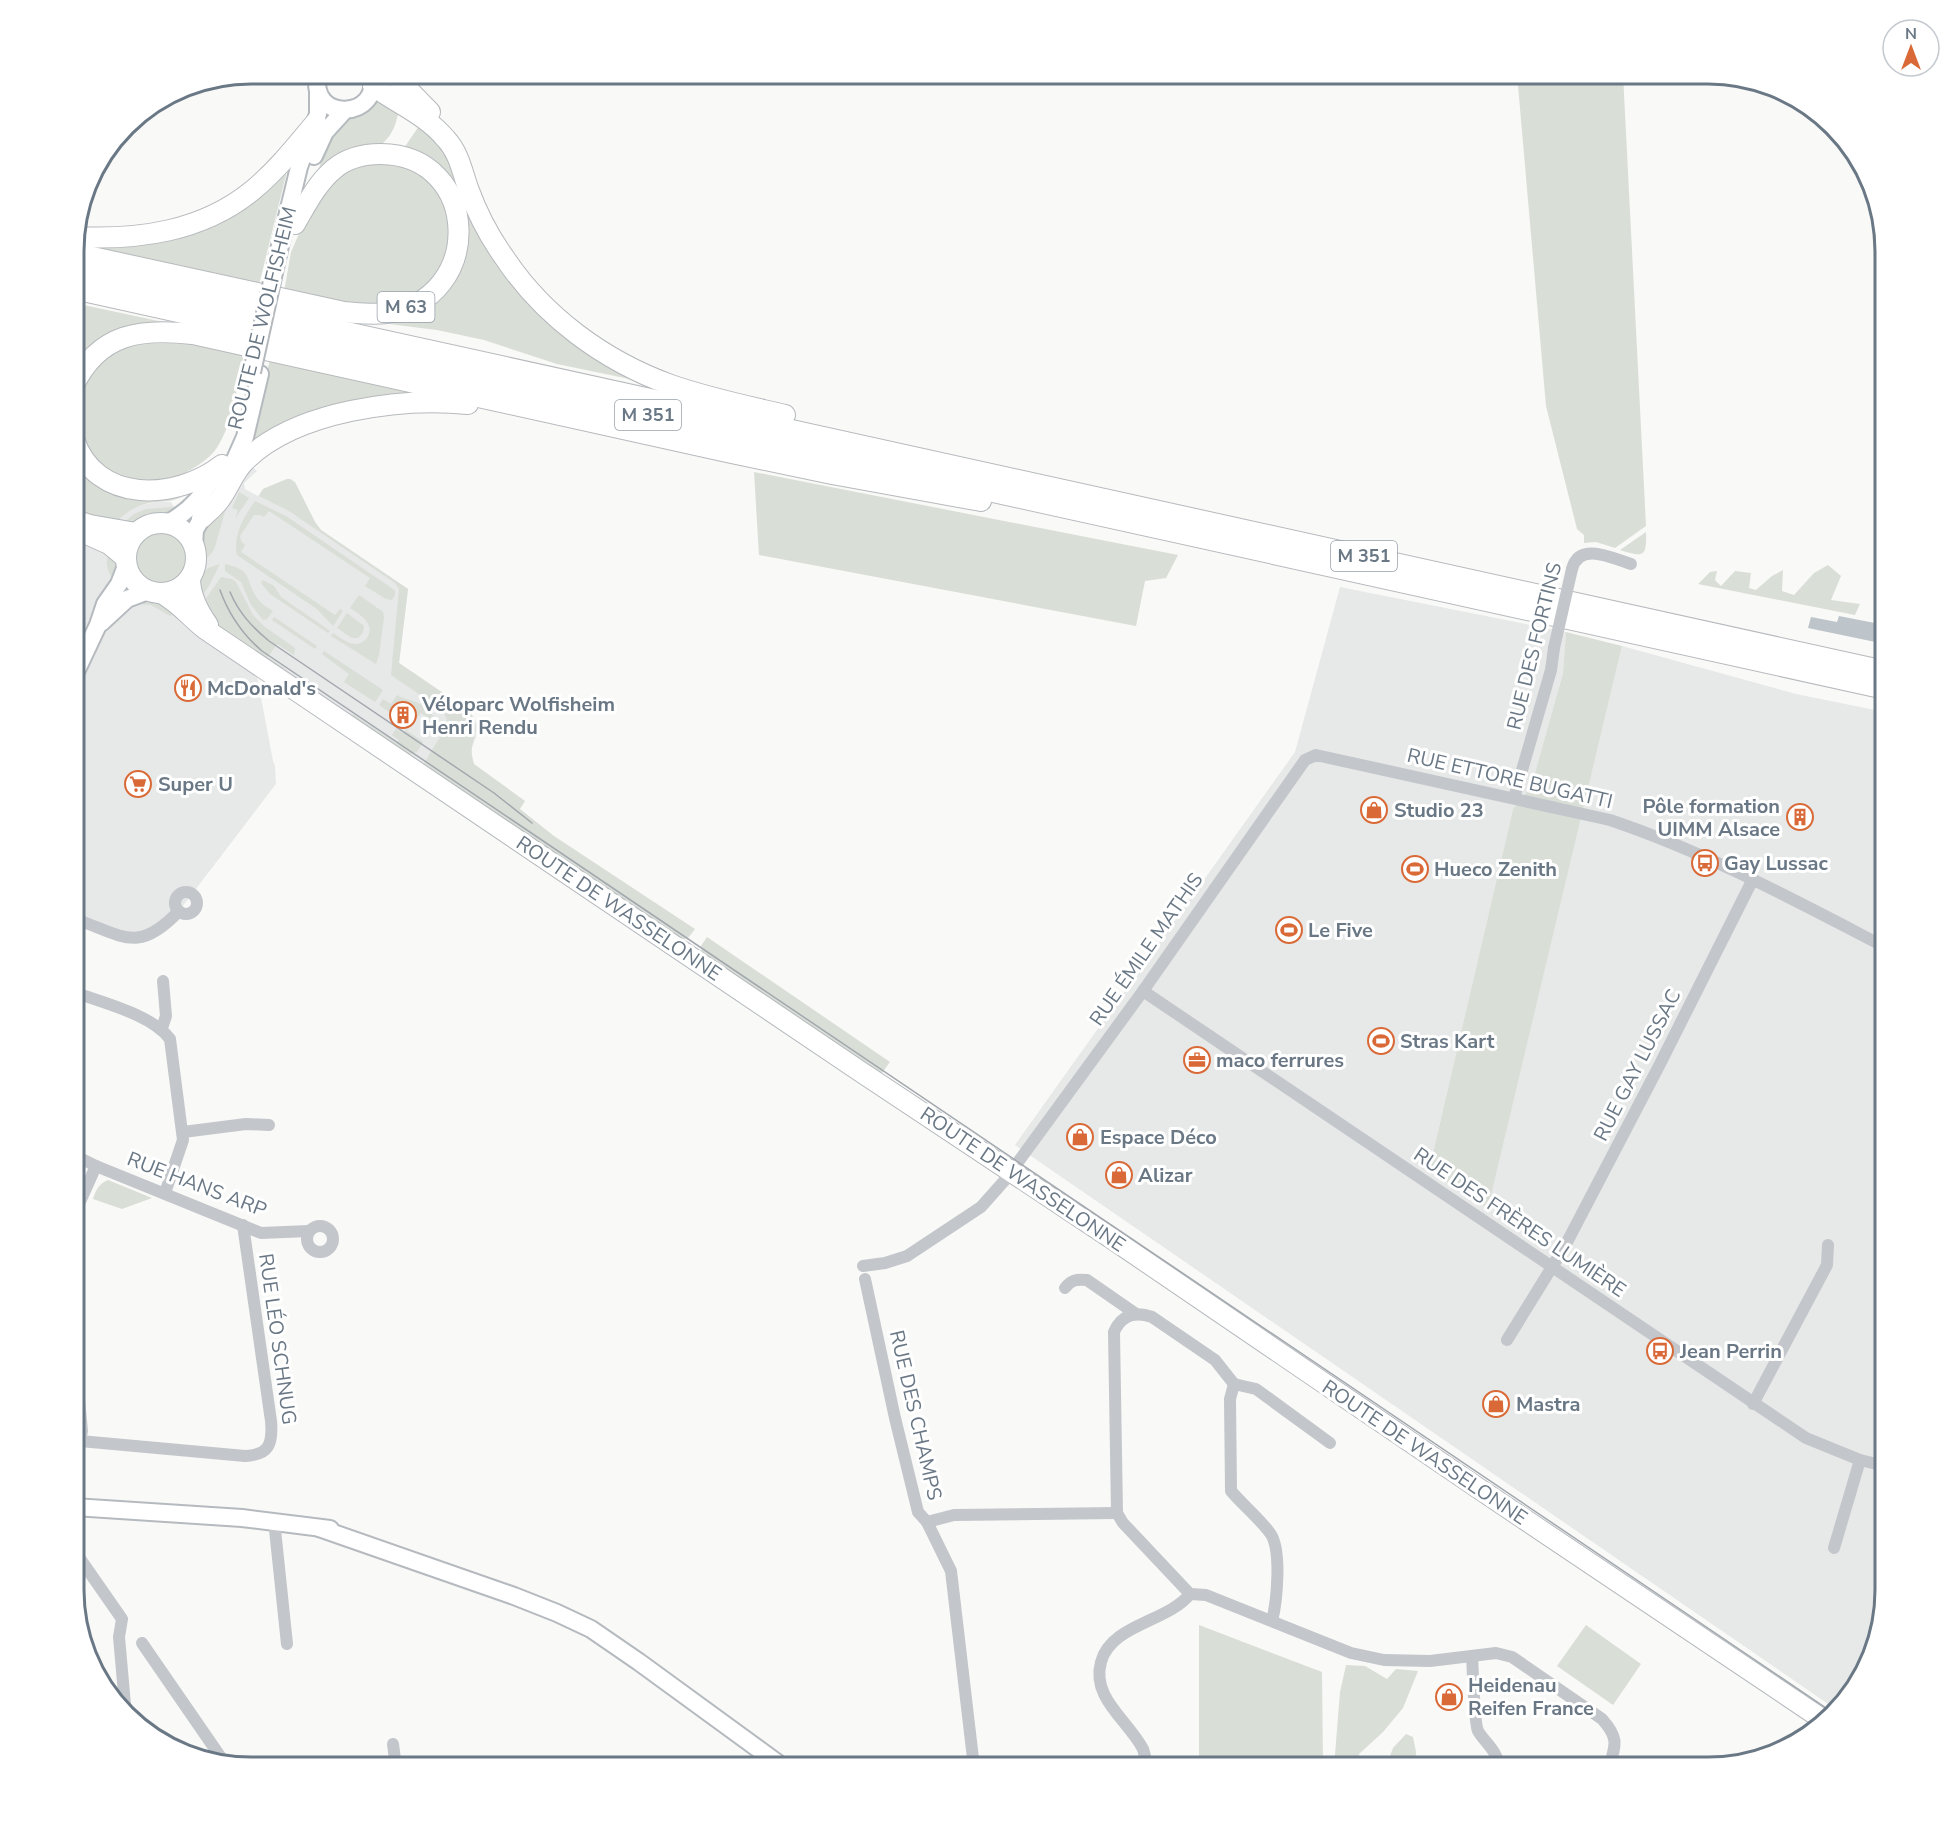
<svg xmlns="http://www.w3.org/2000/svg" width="1959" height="1841" font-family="'Nunito Sans',sans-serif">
  <rect width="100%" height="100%" fill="#f9f9f7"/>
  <!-- built -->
  <g fill="#e7e8e8">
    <polygon points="250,465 257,471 244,483 245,489 258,496 263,489 287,479 292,480 315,522 321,530 408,589 399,663 468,710 473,716 477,724 476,737 471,750 474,764 451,801 258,674 257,676 273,761 275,766 276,784 179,911 138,939 74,922 74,510 86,517 115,523 129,511 140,505 157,502 171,502 183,521 190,526"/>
    <polygon points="1340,587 1566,632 1563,673 1531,787 1513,809 1429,1170 1488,1207 1622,646 1796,694 1885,712 1885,1590 1872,1658 1837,1710 1015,1145 1295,752"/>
  </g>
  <!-- green -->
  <g fill="#d9ded7">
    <polygon points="1517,74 1623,74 1646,526 1615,548 1596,542 1584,543 1584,535 1577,529 1546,406"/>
    <path d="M373 101 393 107 398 114C395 128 391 136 380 146L316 177 330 136 344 119Z"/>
    <polygon points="421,123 445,143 506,268 639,381 557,364 484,340 437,330 381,323 404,315 464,243 431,163 404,148"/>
    <path d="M375 162C384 163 395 163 403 165 415 170 427 180 435 190 470 234 443 289 392 304 366 312 312 297 284 292L291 252 312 204 329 182 351 168Z"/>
    <polygon points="287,171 259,285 74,245 135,241"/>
    <polygon points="1868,177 1872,183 1885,240 1885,404"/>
    <polygon points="74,303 187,327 139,326 74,371"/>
    <path d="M140 341 186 342 244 354C237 384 234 420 218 446 210 459 196 467 183 474 138 494 81 470 77 418 76 407 77 392 83 382 87 376 94 371 98 365 102 361 106 355 111 352 118 346 132 344 140 341Z"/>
    <polygon points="270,359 436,396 366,399 235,472 254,427"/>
    <path d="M74 451 96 479 186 493C174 504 164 500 149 503 135 506 125 513 116 523L86 517 74 510Z"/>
    <polygon points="754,472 1178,555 1166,578 1145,581 1136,626 759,555"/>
    <polygon points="206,479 171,516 152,516 130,526 122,524 134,514 146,509 173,507 180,504 191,494 192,490"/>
    <path d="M287 479H290L295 482 315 522 321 530 408 589 399 663 468 710C486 732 465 741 474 764L525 801 520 809 554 836 695 929 688 938 680 940 423 765 443 732 447 719 442 710 391 675 399 589 395 583 289 511 259 496 263 489Z"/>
    <polygon points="239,492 249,498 235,519 238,510 232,508"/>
    <polygon points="229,498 214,550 203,562 200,538 201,529"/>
    <path d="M255 501 286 516 393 589 395 591V595L392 600 386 599 365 586 370 578 269 511 264 517 260 515H254L240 536 241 541 245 545 241 552 335 615 340 609 343 611 333 626 317 609 237 555C233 534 244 517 255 501Z"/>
    <circle cx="161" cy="558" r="28"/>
    <path d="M1646 532C1647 558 1643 557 1620 550Z"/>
    <path d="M110 549 119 564 115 582C106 571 105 562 110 549Z"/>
    <polygon points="220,564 209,586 200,599 196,581 208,568"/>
    <path d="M225 564C254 570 245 581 257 598 261 604 267 607 273 611L267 619 263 620 251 605 241 582 225 571Z"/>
    <polygon points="1828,565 1841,576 1831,600 1860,604 1855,615 1698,584 1710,572 1717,571 1715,580 1721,586 1735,571 1751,573 1749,588 1756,590 1772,576 1783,570 1782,591 1794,595 1814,573"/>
    <polygon points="221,577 232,579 236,582 253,615 265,627 295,648 294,655 277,644 268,657 284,668 281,673 223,634 201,606"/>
    <polygon points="263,580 274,586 281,597 330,631 328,633 270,594 261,583"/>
    <path d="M359 595 383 612 384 617 379 655 376 664 331 636 333 633C338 636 344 641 350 643 362 648 374 635 368 624 365 617 356 612 350 608Z"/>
    <polygon points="145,598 163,601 178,611 170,616 151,605 135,604"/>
    <polygon points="347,613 364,626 363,633 358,638 352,638 337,628"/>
    <polygon points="274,617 317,646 315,649 272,620"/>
    <polygon points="1566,632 1622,646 1488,1208 1429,1170 1513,809 1531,787 1563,673"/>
    <polygon points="324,651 383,690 375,702 344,682 349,674 322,654"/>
    <path d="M397 695C411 703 425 700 433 716V721L421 713 417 718 395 703 389 712 379 705 383 699 391 704Z"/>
    <polygon points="353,714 396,743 399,740 392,735 396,729 403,733 406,730 423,742 417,752 407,755 350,719"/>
    <polygon points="707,937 890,1062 879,1077 702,955 701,946"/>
    <polygon points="672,956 941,1137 672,957"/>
    <path d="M108 1180 152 1198 122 1209 93 1199C96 1189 99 1184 108 1180Z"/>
    <polygon points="1199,1625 1322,1672 1323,1767 1199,1767"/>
    <polygon points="1586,1625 1641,1664 1613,1705 1557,1666"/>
    <polygon points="1346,1665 1365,1666 1387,1679 1396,1669 1418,1671 1403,1708 1383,1732 1359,1754 1362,1767 1334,1767 1340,1692"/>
    <polygon points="1406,1734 1413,1737 1416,1752 1415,1767 1386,1767 1393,1748"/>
  </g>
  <!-- water -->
  <polygon fill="#bdc5cb" points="1839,616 1885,625 1885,644 1808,628 1811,617 1837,622"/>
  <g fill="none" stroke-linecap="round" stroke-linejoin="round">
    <defs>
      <g id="secondary">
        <path d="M318 74C308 124 384 119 371 74"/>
        <polyline points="314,156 325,132 345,110"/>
        <polyline points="279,250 299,167 318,114 318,92"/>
        <polyline points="229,473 245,437 260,374"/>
        <path d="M168 523C195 508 204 492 220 467"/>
        <polyline points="194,545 195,530 208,507"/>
        <polyline points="101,623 127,599 148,591"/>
        <polyline points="74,676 98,625 105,604 119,584 126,566"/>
        <polyline points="74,1507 242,1518 330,1529"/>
        <polyline points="319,1528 514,1596 557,1613 591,1629 639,1662 783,1767"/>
      </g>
      <g id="primary">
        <polyline points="74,520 90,525 136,533"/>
        <circle cx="161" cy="558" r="35"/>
        <polyline points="82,532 109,544 126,558"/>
        <path d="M190 578C190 596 198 611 208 625"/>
        <path d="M161 593C178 602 190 617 205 629L861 1072 1111 1238 1478 1488 1825 1721"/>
      </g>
      <g id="trunk">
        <polyline points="393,74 430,112"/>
        <path d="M373 86C398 104 426 115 446 139 459 153 462 171 468 188 477 213 489 236 504 257 543 316 604 361 671 385 708 398 747 406 785 415"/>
        <path d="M75 237C138 240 202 232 253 190 277 170 296 146 316 122"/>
        <path d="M74 253 344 312C358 313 372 315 386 313 486 300 481 155 381 154 365 154 347 158 334 169 317 183 306 205 295 224"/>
        <polyline points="74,272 1885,671"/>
        <polyline points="74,289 1885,689"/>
        <path d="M74 385C99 333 141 328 193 334L727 452 832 474 981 501"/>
        <path d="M74 439C95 504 176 501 222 465"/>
        <path d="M202 518C207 513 213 508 218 502 229 489 233 472 246 460 296 411 401 397 468 404"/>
      </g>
    </defs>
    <!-- secondary casing -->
    <use href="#secondary" stroke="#b5babf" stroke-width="20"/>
    <!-- primary casing -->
    <use href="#primary" stroke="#b4b8bd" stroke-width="22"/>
    <!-- trunk casing -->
    <use href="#trunk" stroke="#b6b9bd" stroke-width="22"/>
    <!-- minor -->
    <g stroke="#c3c6ca" stroke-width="12">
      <path d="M1572 569C1579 541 1612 558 1631 564"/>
      <polyline points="1514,798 1551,670 1554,648"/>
      <circle cx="186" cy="903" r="11"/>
      <path d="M74 922 81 921C126 938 140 952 179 911"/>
      <polyline points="1143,991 1806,1438 1860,1460 1885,1466"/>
      <path d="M74 992C103 1003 151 1014 170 1039L183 1140 165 1193"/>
      <polyline points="162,1028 166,1016 163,981"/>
      <polyline points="183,1132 246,1124 269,1125"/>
      <polyline points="74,1155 96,1166 261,1233 309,1231"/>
      <polyline points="74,1215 96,1166"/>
      <circle cx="320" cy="1239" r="13"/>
      <path d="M863 1266 885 1263 907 1256 981 1207 1005 1180 1143 991 1305 760 1316 755 1610 820C1708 853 1794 900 1885 947"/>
      <polyline points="865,1279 895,1418 918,1512 927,1522 951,1571 974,1767"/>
      <path d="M1065 1288C1071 1280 1076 1279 1087 1280L1136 1314"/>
      <polyline points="1507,1340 1565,1246 1660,1064 1753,879"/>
      <path d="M1234 1384 1215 1360 1152 1317C1135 1311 1121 1315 1114 1332L1117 1513 1123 1523 1190 1594 1206 1595 1351 1653 1384 1660 1430 1661 1496 1653 1512 1657 1602 1719C1619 1738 1616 1744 1609 1767"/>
      <polyline points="1753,1404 1827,1265 1828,1245"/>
      <path d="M80 1441 245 1456C269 1455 273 1444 271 1421L243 1225"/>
      <polyline points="74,1456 80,1441 82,1431 74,1348"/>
      <polyline points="274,1520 287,1644"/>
      <polyline points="927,1522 954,1515 1117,1513"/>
      <polyline points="1834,1548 1860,1460"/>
      <polyline points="74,1550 122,1619 119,1637 126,1716"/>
      <path d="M1272 1621C1277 1601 1282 1549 1270 1533 1259 1518 1243 1505 1231 1491L1230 1399 1234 1384 1256 1389 1330 1443"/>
      <polyline points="142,1643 224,1762"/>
      <path d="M1472 1656C1473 1670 1474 1722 1478 1731 1485 1743 1499 1752 1498 1767"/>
      <polyline points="393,1744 396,1767"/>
      <path d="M1147 1767C1146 1761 1145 1755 1143 1749 1128 1720 1091 1698 1101 1662 1111 1624 1168 1622 1190 1594"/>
    </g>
    <!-- secondary -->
    <use href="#secondary" stroke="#fff" stroke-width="16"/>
    <!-- primary -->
    <use href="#primary" stroke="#fff" stroke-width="20"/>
    <!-- trunk -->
    <use href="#trunk" stroke="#fff" stroke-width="20"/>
    <!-- tram -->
    <g stroke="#a2a8ae" stroke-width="1.5">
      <path d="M220 590C229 615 242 634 262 651L1835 1714"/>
      <path d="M230 592C239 613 252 627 269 641L494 793 532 823"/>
    </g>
    <defs>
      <polyline id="secondary-bridge" points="252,372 279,250"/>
    </defs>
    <!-- secondary-bridge casing -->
    <use href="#secondary-bridge" stroke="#b5babf" stroke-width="20" stroke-linecap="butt"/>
    <!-- minor-bridge -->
    <polyline stroke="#c3c6ca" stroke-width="12" points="1554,648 1572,569"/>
    <!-- secondary-bridge -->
    <use href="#secondary-bridge" stroke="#fff" stroke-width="16"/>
  </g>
  <!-- icons -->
  <defs>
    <symbol id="restaurant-ring" viewBox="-11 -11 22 22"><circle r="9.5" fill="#fff" stroke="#d96a37" stroke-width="1.5"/><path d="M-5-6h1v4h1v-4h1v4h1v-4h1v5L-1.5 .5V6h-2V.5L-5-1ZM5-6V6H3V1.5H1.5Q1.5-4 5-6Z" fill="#d96a37"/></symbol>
    <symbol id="building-ring" viewBox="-11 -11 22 22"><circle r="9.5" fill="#fff" stroke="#d96a37" stroke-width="1.5"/><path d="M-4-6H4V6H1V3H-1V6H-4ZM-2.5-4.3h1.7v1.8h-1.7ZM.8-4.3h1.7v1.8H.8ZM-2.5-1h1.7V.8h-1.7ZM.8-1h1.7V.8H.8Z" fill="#d96a37"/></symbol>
    <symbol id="supermarket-ring" viewBox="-11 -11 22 22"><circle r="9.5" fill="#fff" stroke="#d96a37" stroke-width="1.5"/><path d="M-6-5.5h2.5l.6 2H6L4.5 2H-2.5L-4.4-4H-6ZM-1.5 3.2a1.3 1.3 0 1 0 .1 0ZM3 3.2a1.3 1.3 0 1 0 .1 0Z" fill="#d96a37"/></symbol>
    <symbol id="shop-ring" viewBox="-11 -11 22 22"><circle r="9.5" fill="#fff" stroke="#d96a37" stroke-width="1.5"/><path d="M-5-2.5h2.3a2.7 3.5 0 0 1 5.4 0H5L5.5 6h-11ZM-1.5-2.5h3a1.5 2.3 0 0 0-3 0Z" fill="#d96a37"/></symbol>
    <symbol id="bus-ring" viewBox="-11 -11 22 22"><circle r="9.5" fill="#fff" stroke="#d96a37" stroke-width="1.5"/><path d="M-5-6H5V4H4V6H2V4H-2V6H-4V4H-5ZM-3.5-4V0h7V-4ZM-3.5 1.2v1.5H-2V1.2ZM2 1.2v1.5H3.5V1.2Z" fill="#d96a37"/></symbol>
    <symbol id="stadium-ring" viewBox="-11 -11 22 22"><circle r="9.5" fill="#fff" stroke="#d96a37" stroke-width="1.5"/><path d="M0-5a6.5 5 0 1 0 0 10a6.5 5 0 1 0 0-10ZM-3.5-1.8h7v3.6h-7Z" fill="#d96a37"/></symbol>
    <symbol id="office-ring" viewBox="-11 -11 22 22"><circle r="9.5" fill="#fff" stroke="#d96a37" stroke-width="1.5"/><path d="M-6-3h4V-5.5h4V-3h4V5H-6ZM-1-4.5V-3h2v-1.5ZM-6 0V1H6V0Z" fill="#d96a37"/></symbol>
  </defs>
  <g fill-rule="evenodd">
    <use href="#restaurant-ring" x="173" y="673" width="30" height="30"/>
    <use href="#building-ring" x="388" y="700" width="30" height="30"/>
    <use href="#supermarket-ring" x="123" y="769" width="30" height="30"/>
    <use href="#shop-ring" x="1359" y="795" width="30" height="30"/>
    <use href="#building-ring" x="1785" y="802" width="30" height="30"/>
    <use href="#bus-ring" x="1690" y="848" width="30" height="30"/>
    <use href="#stadium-ring" x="1400" y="854" width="30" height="30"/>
    <use href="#stadium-ring" x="1274" y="915" width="30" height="30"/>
    <use href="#stadium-ring" x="1366" y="1026" width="30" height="30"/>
    <use href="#office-ring" x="1182" y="1045" width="30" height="30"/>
    <use href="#shop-ring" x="1065" y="1122" width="30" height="30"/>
    <use href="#shop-ring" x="1104" y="1160" width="30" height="30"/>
    <use href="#bus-ring" x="1645" y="1336" width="30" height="30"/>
    <use href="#shop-ring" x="1481" y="1389" width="30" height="30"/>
    <use href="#shop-ring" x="1434" y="1682" width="30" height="30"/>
  </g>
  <g text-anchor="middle" stroke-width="6" stroke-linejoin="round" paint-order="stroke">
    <!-- shield labels -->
    <g fill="#fff" stroke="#97a0aa" stroke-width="1.5">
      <rect x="377.5" y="292" width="57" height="30" rx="4.5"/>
      <rect x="615" y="400" width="66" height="30" rx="4.5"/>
      <rect x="1331" y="541" width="66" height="30" rx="4.5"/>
    </g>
    <g font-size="18" font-weight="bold" fill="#6a7886">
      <text x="406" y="313">M 63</text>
      <text x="648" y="421">M 351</text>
      <text x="1364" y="562">M 351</text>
    </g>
    <!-- street labels -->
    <g font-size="20" fill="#6a7886" stroke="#fff">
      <text transform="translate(262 318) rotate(-76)" y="7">ROUTE DE WOLFISHEIM</text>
      <text transform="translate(1534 646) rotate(-76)" y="7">RUE DES FORTINS</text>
      <text transform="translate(1510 778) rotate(13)" y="7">RUE ETTORE BUGATTI</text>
      <text transform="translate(619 908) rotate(34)" y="7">ROUTE DE WASSELONNE</text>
      <text transform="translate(1146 949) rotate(-55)" y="7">RUE ÉMILE MATHIS</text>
      <text transform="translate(1637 1065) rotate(-63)" y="7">RUE GAY LUSSAC</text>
      <text transform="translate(1023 1179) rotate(34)" y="7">ROUTE DE WASSELONNE</text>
      <text transform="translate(197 1184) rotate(21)" y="7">RUE HANS ARP</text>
      <text transform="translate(1520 1222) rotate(34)" y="7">RUE DES FRÈRES LUMIÈRE</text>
      <text transform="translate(278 1339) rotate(82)" y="7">RUE LÉO SCHNUG</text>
      <text transform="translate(916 1415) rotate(77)" y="7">RUE DES CHAMPS</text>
      <text transform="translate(1425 1452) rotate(34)" y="7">ROUTE DE WASSELONNE</text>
    </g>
    <!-- poi labels -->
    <g font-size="20" font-weight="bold" fill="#6a7886" stroke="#fff" text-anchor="start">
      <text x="207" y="695">McDonald's</text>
      <text x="422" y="711">Véloparc Wolfisheim<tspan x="422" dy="23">Henri Rendu</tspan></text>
      <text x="158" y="791">Super U</text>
      <text x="1780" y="813" text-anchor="end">Pôle formation<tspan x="1780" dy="23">UIMM Alsace</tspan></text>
      <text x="1394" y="817">Studio 23</text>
      <text x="1724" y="870">Gay Lussac</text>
      <text x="1434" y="876">Hueco Zenith</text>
      <text x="1308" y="937">Le Five</text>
      <text x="1400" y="1048">Stras Kart</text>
      <text x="1216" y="1067">maco ferrures</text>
      <text x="1100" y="1144">Espace Déco</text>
      <text x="1138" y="1182">Alizar</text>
      <text x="1680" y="1358">Jean Perrin</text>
      <text x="1516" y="1411">Mastra</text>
      <text x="1468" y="1692">Heidenau<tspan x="1468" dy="23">Reifen France</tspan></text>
    </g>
  </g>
  <!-- crop -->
  <path d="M0 0H1959V1841H0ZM251 84H1708A167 167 0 0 1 1875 251V1590A167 167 0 0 1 1708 1757H251A167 167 0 0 1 84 1590V251A167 167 0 0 1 251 84Z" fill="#fff" fill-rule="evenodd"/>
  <path fill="none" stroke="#6a7886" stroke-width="3" d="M251 84H1708A167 167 0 0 1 1875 251V1590A167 167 0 0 1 1708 1757H251A167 167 0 0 1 84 1590V251A167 167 0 0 1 251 84Z"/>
  <!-- north arrow -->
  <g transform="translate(1911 48)"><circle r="28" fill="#ffffff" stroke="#c3c9cf" stroke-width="1.5"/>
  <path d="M0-4.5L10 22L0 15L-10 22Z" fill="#d96a37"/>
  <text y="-9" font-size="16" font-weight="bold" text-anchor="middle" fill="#6a7886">N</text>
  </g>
</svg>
